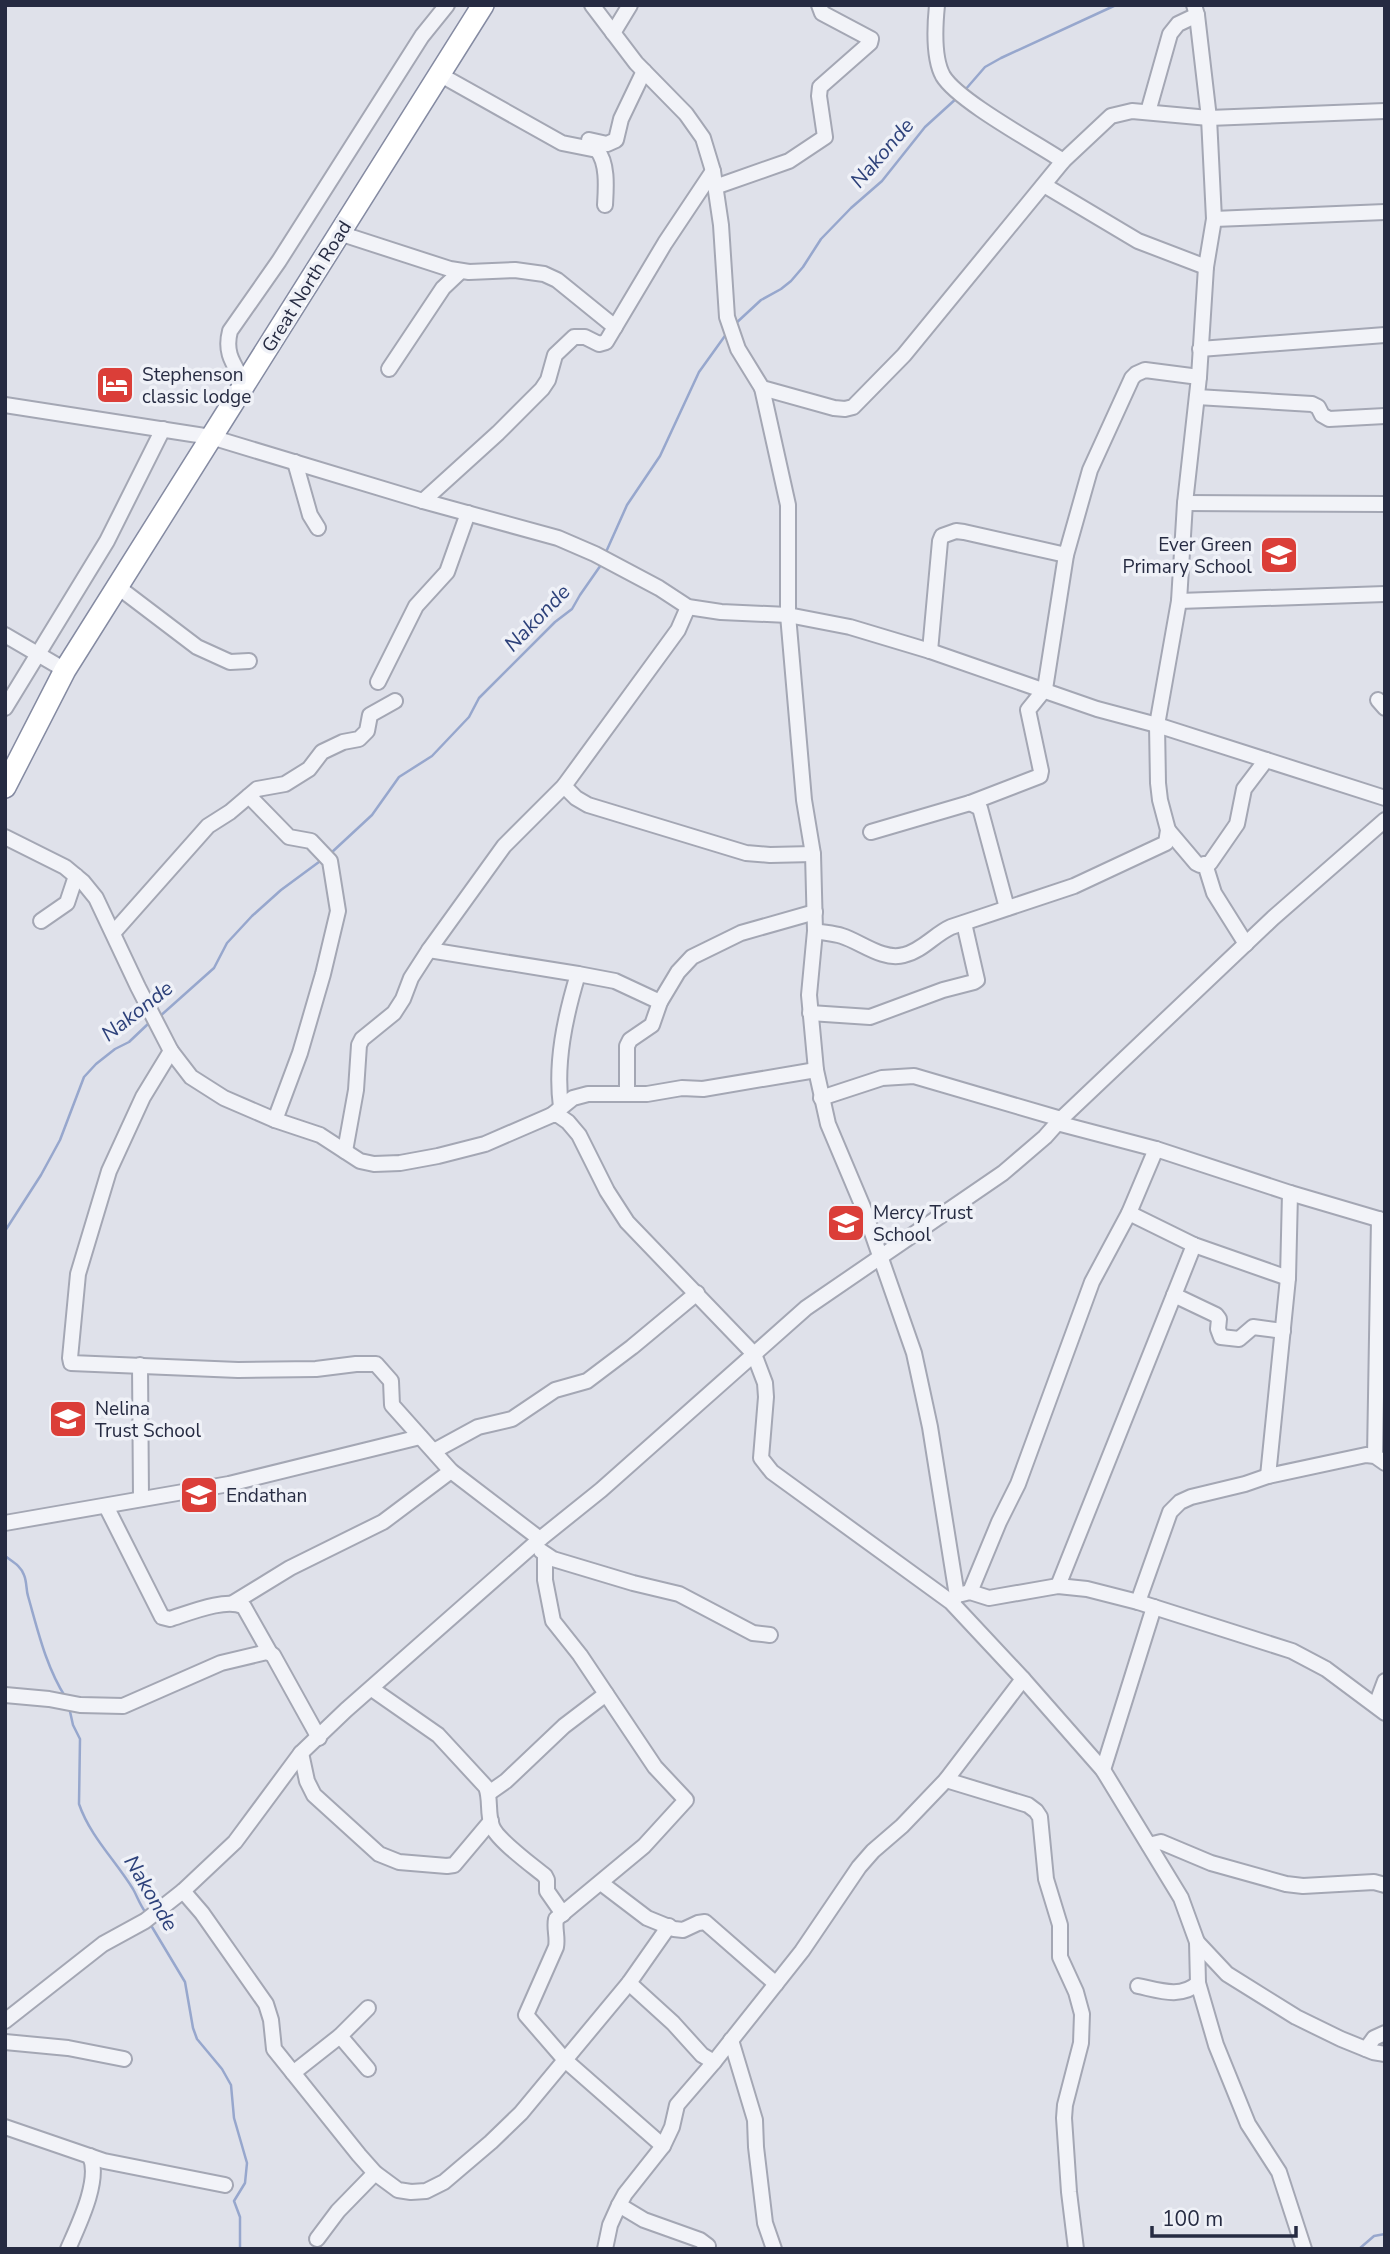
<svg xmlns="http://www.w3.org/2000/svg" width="1390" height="2254" font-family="'Nunito Sans',sans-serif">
  <rect width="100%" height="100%" fill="#dfe1ea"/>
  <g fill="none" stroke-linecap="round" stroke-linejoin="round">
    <!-- stream -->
    <g stroke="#97a7cd" stroke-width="2.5">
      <polyline points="965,90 985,67 1001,58 1116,5"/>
      <polyline points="734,325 761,300 781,289 791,281 803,267 821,239 851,208 882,181 925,127 958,97"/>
      <polyline points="606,552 627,505 660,456 699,372 727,333"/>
      <polyline points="331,853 372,815 399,777 432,756 469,717 479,698 555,622 572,609 580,595 603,562"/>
      <polyline points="158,1018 214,968 227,943 252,916 281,890 323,859"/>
      <polyline points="5,1231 41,1175 60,1140 84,1077 96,1064 115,1049 129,1042 149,1023"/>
      <path d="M5 1556C13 1562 21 1566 24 1575 27 1582 26 1590 28 1596 38 1631 46 1667 66 1698"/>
      <path d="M69 1707 73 1725 80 1739 79 1804C90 1836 115 1860 133 1889 137 1896 140 1905 146 1913"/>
      <polyline points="149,1922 185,1982 193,2028 197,2039 222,2069 231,2085 234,2118 247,2163 245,2183 234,2201 240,2217 240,2249"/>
      <polyline points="1359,2249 1374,2236 1385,2234"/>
    </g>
    <defs>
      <g id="minor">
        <polyline points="592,5 636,63 686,114 703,138 713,171 721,225 727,317 738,349 762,388 834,408 845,409 853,407 904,355 1063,161 1111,116 1132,111 1209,118 1385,111"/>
        <path d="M937 5C935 25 933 58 943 76 958 101 1036 143 1063 161"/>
        <polyline points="613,33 630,5"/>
        <path d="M439 74 562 143 597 150C608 163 606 188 605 205"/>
        <polyline points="1148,112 1170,34 1178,24 1197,15"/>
        <polyline points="589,140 607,144 616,140 621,119 644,71"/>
        <polyline points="1044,185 1138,241 1206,267"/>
        <polyline points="715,187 789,161 825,137 819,96 820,87 870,43 871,39 822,13 819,5"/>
        <polyline points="1214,219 1385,212"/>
        <polyline points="339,233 450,269 469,272 515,270 544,274 557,280 615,327"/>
        <polyline points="1200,349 1385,335"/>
        <polyline points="389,369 443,288 461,271"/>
        <path d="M245 384C234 364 224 354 230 331L279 261 422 36 447 5"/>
        <polyline points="762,388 788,505 788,615 804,800 813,854 815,931 809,995 816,1070 828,1124 863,1207 914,1353 930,1427 957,1596"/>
        <polyline points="1197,397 1312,404 1318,407 1322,415 1329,419 1385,416"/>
        <polyline points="5,405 211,437 423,501 558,538 595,554 659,588 688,607 721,612 788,615 850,627 930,651 1097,709 1157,725 1385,798"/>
        <polyline points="295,462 310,515 318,528"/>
        <polyline points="423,501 498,433 542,389 548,380 555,355 574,337 585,337 599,344 606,342 665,243 713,171"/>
        <polyline points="1185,503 1385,504"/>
        <polyline points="118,587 197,647 230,662 249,661"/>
        <polyline points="1179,601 1385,594"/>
        <polyline points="5,635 65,670"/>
        <polyline points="930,651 940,541 942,536 956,531 964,532 1066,555"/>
        <polyline points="378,682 416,606 447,572 468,513"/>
        <polyline points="1378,700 1385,708"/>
        <polyline points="5,708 107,541 163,429"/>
        <polyline points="564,786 576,798 588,805 746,853 770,855 813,854"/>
        <polyline points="249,796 289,837 311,841 330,861 338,911 323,974 300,1053 275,1120"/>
        <polyline points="970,803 980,808 1007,908"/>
        <polyline points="1168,830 1196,863 1200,865 1210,863 1237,824 1244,789 1266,760"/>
        <polyline points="871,832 970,803 1040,776 1041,771 1028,710 1045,689 1066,555 1090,470 1132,378 1136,374 1145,370 1199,377"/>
        <polyline points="5,837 65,867 83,882 96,898 138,987 171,1051 191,1077 224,1098 275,1120 320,1135 360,1161 374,1164 400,1163 438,1156 485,1144 552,1115 558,1115 568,1122 579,1135 607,1191 627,1222 754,1354 765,1383 766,1397 761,1458 772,1472 951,1602 1023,1679 1103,1770 1181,1898 1197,1942 1198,1983 1216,2045 1248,2124 1279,2172 1304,2249"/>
        <polyline points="1205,864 1214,893 1246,944"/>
        <polyline points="41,921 67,903 76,876"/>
        <path d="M815 931C824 933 833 933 842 936 861 942 883 961 904 955 922 951 935 934 951 927L1074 886 1166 843 1168 830 1160 800 1158 783 1157 725 1179 601 1185 503 1199 377 1206 267 1214 219 1209 118 1197 15 1194 5"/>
        <polyline points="114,932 208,826 230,812 257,789 285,784 309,769 322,752 343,742 359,739 367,731 370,715 395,701"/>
        <polyline points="429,950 578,974 615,981 660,1002"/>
        <polyline points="810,1013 870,1017 943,990 974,982 977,980 964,923"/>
        <polyline points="171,1051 143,1097 109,1171 78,1274 70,1358 71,1363 238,1370 316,1369 356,1364 376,1364 391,1381 392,1405 451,1471 540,1539"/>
        <polyline points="627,1093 627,1046 630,1040 652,1025 660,1002 678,972 692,957 741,933 815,912"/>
        <polyline points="821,1098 882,1078 914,1076 1061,1119"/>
        <path d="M561 1107C555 1063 565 1017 578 974"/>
        <polyline points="552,1115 573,1098 588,1094 647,1094 682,1088 703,1089 816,1070"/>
        <polyline points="1057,1123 1156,1149 1290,1193 1385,1221"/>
        <polyline points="345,1151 356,1090 359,1045 362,1039 394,1013 403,999 411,978 429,950 504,846 564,786 678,630 688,607"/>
        <polyline points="1129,1213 1194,1245 1288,1278"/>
        <polyline points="1174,1295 1216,1315 1219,1319 1218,1329 1221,1337 1239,1339 1253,1327 1283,1331"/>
        <polyline points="140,1365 141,1499"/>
        <polyline points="434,1451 478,1427 512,1419 555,1390 587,1381 632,1347 697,1293"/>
        <polyline points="1375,1456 1379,1219"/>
        <polyline points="1268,1476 1288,1278 1290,1193"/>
        <path d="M106 1506 162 1617 170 1619C189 1613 227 1597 244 1607L270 1653"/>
        <polyline points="5,1523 229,1484 420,1437"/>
        <polyline points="541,1551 553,1559 633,1583 679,1594 753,1633 770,1635"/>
        <path d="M545 1555V1580L553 1621 580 1655 655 1767 686 1800 644 1846 556 1919C554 1929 558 1937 556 1947L526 2015 565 2060 663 2146"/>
        <polyline points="1058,1586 1194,1245"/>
        <polyline points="970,1592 999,1522 1018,1484 1092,1282 1129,1213 1156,1149"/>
        <polyline points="962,1594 970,1592 989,1598 1058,1586 1087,1589 1138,1602 1292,1651 1326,1669 1385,1713"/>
        <polyline points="1138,1602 1170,1512 1180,1502 1191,1497 1245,1484 1268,1476 1366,1455 1375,1456 1385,1463"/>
        <polyline points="233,1603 290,1568 383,1522 451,1471"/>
        <path d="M372 1689 438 1735 486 1787C491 1799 487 1813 492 1826 496 1839 533 1866 545 1876L547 1880V1891L563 1914"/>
        <polyline points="5,1695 49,1699 80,1705 123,1706 221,1663 267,1652 273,1655 319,1738"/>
        <polyline points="1376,1705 1385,1681"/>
        <polyline points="301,1753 307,1781 314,1795 379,1854 399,1862 447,1866 454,1865 491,1821"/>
        <polyline points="1103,1770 1154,1607"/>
        <polyline points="946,1780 1028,1805 1036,1811 1040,1817 1046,1879 1060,1925 1060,1957 1076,1992 1082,2014 1081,2043 1065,2105 1064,2118 1069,2192 1076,2249"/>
        <polyline points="489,1793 506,1781 564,1726 606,1694"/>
        <polyline points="1149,1845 1161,1842 1211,1863 1286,1884 1303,1886 1374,1882 1385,1885"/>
        <polyline points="601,1883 647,1918 674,1929 683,1930 698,1923 705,1922 776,1984"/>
        <polyline points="183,1891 202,1913 266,2004 271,2020 274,2049 359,2155 375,2173 398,2190 411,2192 426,2191 444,2182 491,2142 521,2113 629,1983 669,1926"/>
        <polyline points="1197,1942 1227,1974 1296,2017 1341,2039 1373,2052 1385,2054"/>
        <polyline points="629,1983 673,2023 702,2055 714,2062"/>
        <path d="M1138 1986C1158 1990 1181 1999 1198 1983"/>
        <polyline points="5,2021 103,1944 145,1921 183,1891 235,1842 301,1753 346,1710 540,1539 601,1490 806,1308 1003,1173 1045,1137 1061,1119 1273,918 1385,820"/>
        <polyline points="340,2036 368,2069"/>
        <polyline points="731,2040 755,2120 756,2147 765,2223 774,2249"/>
        <polyline points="5,2042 68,2048 124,2059"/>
        <polyline points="1366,2049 1374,2038 1385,2033"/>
        <polyline points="293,2073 340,2036 368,2008"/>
        <polyline points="5,2127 104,2161 225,2185"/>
        <polyline points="619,2205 644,2220 700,2240 708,2246"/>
        <polyline points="317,2239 338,2211 375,2173"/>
        <path d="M68 2249C78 2226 101 2180 90 2156"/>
        <polyline points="605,2249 610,2225 619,2205 625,2194 663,2146 672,2127 677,2105 714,2062 802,1951 859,1867 873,1851 902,1826 946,1780 1023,1679"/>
      </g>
      <polyline id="highway" points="5,787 65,670 483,5"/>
    </defs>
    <!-- minor casing -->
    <use href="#minor" stroke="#a4a7b4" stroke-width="18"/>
    <!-- highway casing -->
    <use href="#highway" stroke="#858ba2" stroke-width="24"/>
    <!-- minor -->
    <use href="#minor" stroke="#f2f3f8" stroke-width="14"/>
    <!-- highway -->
    <use href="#highway" stroke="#fff" stroke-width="21"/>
  </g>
  <!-- icons -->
  <defs>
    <symbol id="hotel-square" viewBox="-11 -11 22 22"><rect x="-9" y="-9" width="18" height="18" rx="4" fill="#db3e38" stroke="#eff1f7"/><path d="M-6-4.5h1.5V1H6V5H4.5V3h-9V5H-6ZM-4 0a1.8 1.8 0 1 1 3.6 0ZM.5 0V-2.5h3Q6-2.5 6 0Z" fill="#fff"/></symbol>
    <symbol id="school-square" viewBox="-11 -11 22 22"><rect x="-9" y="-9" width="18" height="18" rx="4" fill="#db3e38" stroke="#eff1f7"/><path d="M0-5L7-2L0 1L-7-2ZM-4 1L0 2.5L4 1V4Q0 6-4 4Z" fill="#fff"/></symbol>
  </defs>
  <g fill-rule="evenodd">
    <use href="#hotel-square" x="93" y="363" width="44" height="44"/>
    <use href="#school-square" x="1257" y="533" width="44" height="44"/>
    <use href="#school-square" x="824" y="1201" width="44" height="44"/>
    <use href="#school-square" x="46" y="1397" width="44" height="44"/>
    <use href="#school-square" x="177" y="1473" width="44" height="44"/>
  </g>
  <g text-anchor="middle" stroke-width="7" stroke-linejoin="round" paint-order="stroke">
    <!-- street labels -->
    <g font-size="19" fill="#262b42" stroke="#eff1f7">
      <text transform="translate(306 286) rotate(-58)" y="7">Great North Road</text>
    </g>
    <!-- poi labels -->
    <g font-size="19" fill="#262b42" stroke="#eff1f7" text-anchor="start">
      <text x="142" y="381">Stephenson<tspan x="142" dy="22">classic lodge</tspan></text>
      <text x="1252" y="551" text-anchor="end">Ever Green<tspan x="1252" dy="22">Primary School</tspan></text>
      <text x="873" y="1219">Mercy Trust<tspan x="873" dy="22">School</tspan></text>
      <text x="95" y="1415">Nelina<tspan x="95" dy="22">Trust School</tspan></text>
      <text x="226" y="1502">Endathan</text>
    </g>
    <!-- water labels -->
    <g font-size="21" font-style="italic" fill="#2d417a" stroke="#eff1f7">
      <text transform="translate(882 153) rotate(-49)" y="7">Nakonde</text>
      <text transform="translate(537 618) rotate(-46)" y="7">Nakonde</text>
      <text transform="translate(137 1011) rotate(-38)" y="7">Nakonde</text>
      <text transform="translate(151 1893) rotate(59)" y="7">Nakonde</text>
    </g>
  </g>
  <!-- border -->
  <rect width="1390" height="2254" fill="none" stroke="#262b42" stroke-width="14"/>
  <!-- scale -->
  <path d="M1152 2226v10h144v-10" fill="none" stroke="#262b42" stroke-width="3.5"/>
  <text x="1162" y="2226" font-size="21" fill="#262b42" stroke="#eff1f7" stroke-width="5" paint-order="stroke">100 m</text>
</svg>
